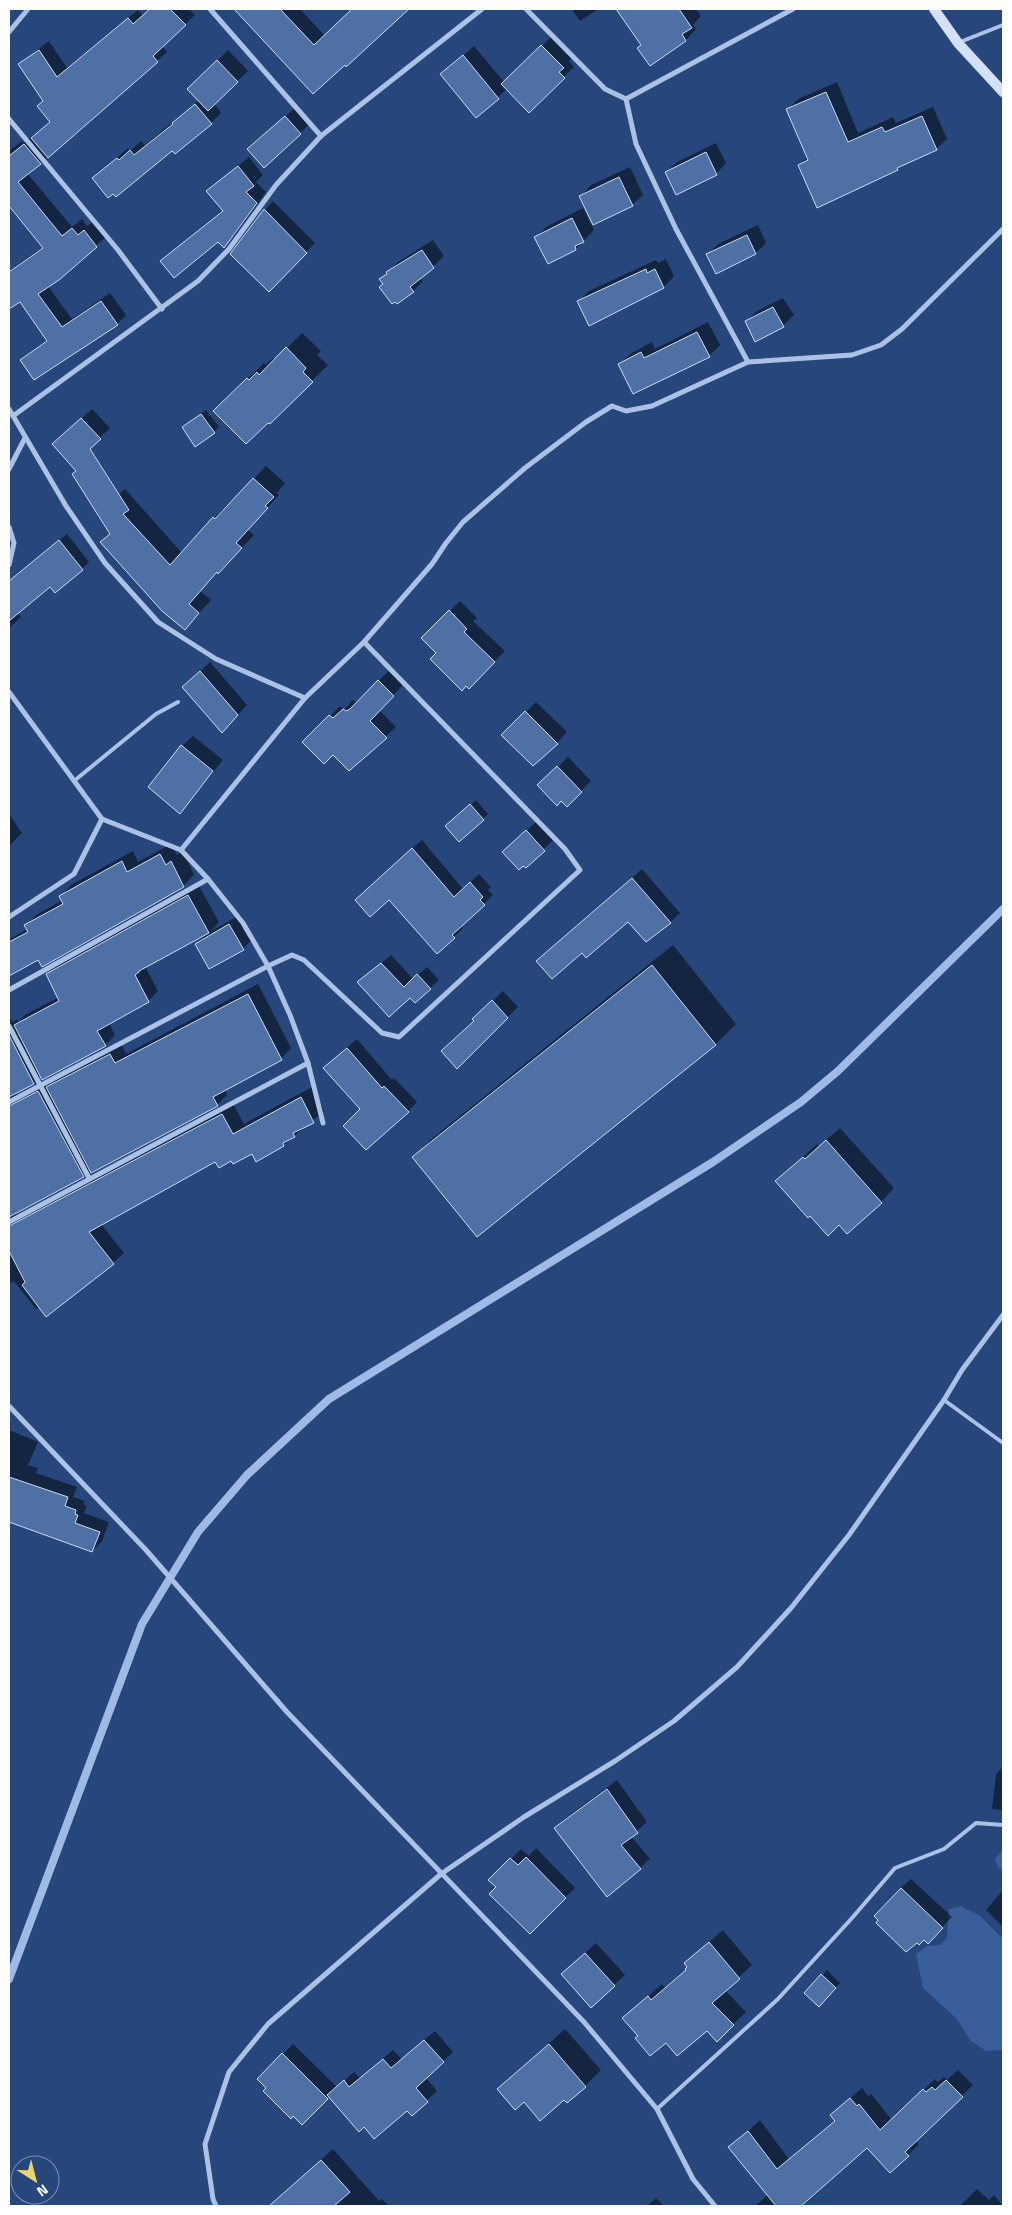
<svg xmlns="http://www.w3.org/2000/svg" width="1012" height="2215" font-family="'Titillium Web',sans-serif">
  <rect width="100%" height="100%" fill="#26467c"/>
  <!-- green -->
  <g fill="#3a5e9a">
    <polygon points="1003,1849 1003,1870 999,1868 995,1859"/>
    <polygon points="961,1906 980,1916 1003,1939 1003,2050 986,2051 971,2041 957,2019 923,1988 916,1954 928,1946 940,1945 947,1938 949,1909"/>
  </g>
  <!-- shadow -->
  <g fill="#0007">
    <polygon points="151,9 189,9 195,15 162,46 167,52 157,61 70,139 27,173 72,227 82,219 87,226 93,222 106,237 48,286 72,319 110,293 126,315 117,324 22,360 48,339 21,300 9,308 9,271 44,246 9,204 9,151 22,141 24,143 51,121 45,101 20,64 49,41 67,68 138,10 143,16"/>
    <polygon points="300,9 325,36 354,9 407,9 346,65 237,10"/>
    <polygon points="572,9 598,9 580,21"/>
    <polygon points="663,9 696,9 701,16 693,25 696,29 686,40 650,64 642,44 644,22"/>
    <polygon points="553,35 573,57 569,61 574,67 529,111 507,89 477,116 441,75 474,46 505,83"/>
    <polygon points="228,50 248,71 214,103 221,113 211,123 172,149 94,178 128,148 130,151 141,141 145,145 199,100 189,89"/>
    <polygon points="837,82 858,133 893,117 896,123 933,107 947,139 936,149 903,164 897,169 799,165 808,156 788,109 798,99"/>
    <polygon points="296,107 311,123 300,133 248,149"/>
    <polygon points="716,143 726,163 716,174 666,172 677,162"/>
    <polygon points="249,157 263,175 256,182 266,192 234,236 224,246 219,240 162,261 223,210 208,191"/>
    <polygon points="630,167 643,195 632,205 581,196 591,185"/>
    <polygon points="273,201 315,243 269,290 265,210"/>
    <polygon points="583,208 594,230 576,249 549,263 536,237 546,227"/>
    <polygon points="758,225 766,243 756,253 716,272 708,254 718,244"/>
    <polygon points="433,240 444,256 421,278 423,281 413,291 384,284 381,279 398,262"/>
    <polygon points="666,259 674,276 664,287 590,325 579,301 589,291 656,260 658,263"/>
    <polygon points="783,298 794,315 783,326 746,322 757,311"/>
    <polygon points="708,322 720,345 709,356 620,364 630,354 652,342 655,349"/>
    <polygon points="302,333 321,351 317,355 328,365 270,422 215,411 264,363 265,365 273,358 275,360"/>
    <polygon points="92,409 110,428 100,438 77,423"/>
    <polygon points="206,410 219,427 214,432 183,427"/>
    <polygon points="266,466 285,483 277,493 279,495 248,530 254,535 200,591 211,600 185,628 102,542 111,533 111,500 125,489 182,553 214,518 227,505 228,506"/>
    <polygon points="67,534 89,562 82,569 50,585 17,613 21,617 9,628 9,593 37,569 40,556"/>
    <polygon points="460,601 477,618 473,621 505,651 469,687 423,638"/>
    <polygon points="210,662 247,705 231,722 193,678"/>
    <polygon points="389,671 403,685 379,710 396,727 349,769 333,753 304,742 340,706 344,710 353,700 356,702"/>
    <polygon points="536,702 567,732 557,743 503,735"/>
    <polygon points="193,736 223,760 180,812 182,746"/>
    <polygon points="568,757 591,781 567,805 539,785"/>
    <polygon points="476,800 488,814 459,840 451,821"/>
    <polygon points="9,814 22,833 9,846"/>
    <polygon points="537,821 554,839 526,867 514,842"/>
    <polygon points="422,840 463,889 479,874 491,887 488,890 493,895 461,926 463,928 454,937 389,899 365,891"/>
    <polygon points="171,844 177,855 183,851 194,875 183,886 9,974 9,939 28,929 26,925 36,915 63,900 61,896 71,885 133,851 138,862"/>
    <polygon points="642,869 680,913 671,922 646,940 628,920 582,952 537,961"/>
    <polygon points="199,886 219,922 211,931 240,915 253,938 243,949 196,944 205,935 145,966 158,991 148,1001 109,1023 115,1035 105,1045 41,1075 34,1083 14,1093 23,1096 50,1082 51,1084 58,1077 121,1044 126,1054 258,984 291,1048 281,1059 225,1089 227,1095 217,1105 90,1169 83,1176 16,1214 23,1216 233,1104 244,1124 312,1087 324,1111 284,1145 253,1152 232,1160 216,1161 101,1224 124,1253 113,1263 36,1309 14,1281 9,1284 9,1017 13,1022 17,1019 18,1022 25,1015 59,997 47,975 57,965"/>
    <polygon points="673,945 736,1024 716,1044 477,1236 414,1157 434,1137"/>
    <polygon points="391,955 413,979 427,967 439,980 430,988 410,996 359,982"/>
    <polygon points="503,991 518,1007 457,1067 475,1021 474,1019"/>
    <polygon points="357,1039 392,1080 394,1078 417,1102 408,1111 334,1059"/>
    <polygon points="840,1128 894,1188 881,1202 840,1223 777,1181 817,1144 819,1146"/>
    <polygon points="9,1430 38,1442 28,1465 38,1468 36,1473 77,1487 73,1497 85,1501 83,1504 87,1506 84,1513 109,1522 102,1541 92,1551 9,1521"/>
    <polygon points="1003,1767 1003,1810 992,1809 996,1774"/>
    <polygon points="617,1780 647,1822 631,1836 650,1859 640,1868 556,1828 566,1818"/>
    <polygon points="536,1848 575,1888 530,1932 498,1887 490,1880 521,1849 529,1856"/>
    <polygon points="911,1879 952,1917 928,1942 901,1888"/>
    <polygon points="1003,1890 1003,1927 986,1910"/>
    <polygon points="723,1930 752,1965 725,1990 746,2012 717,2040 707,2029 666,2041 639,2036 624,2018 662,1984 665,1988 687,1969 689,1966 686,1963"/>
    <polygon points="596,1943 625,1975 614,1985 573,1964"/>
    <polygon points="827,1970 840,1983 819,2005 806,1993"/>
    <polygon points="565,2029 601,2070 585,2086 524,2101 498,2089"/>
    <polygon points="435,2031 453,2052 426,2078 437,2091 412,2114 407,2109 364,2125 329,2096 302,2123 259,2079 293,2044 337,2087 354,2072 360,2078 393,2050 402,2059"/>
    <polygon points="958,2070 973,2085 916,2141 919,2144 908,2155 867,2147 802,2206 755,2206 768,2195 730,2147 760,2120 789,2159 836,2120 832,2115 862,2088 868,2096 871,2094 892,2120 935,2079 938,2082 944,2077 947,2080"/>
    <polygon points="333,2149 379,2201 382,2199 389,2206 273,2206 283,2194"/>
    <polygon points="977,2189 989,2200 994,2195 1003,2206 960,2206"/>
    <polygon points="656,2198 664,2206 647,2206"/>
  </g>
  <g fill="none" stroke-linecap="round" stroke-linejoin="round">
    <!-- stream -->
    <polyline stroke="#9fbbe5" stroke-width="8" points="9,1979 142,1624 198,1532 247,1475 329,1399 713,1162 801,1102 838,1071 1003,909"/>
  </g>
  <!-- building -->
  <g fill="#4e70a5" stroke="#cddcf4">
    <polygon points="150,9 170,9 186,25 153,56 158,62 48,158 31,138 50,122 37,106 43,101 18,64 39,50 57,77 128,18 133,24"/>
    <polygon points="234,9 280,9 314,45 352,9 409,9 346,67 345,65 313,94"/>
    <polygon points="616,9 679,9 692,28 682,34 686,41 650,66 637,48 641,45"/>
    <polygon points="541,45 564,68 559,72 565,78 529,113 501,84"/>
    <polygon points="463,55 499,99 476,118 440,74"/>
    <polygon points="217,60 238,82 208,111 187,89"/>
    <polygon points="826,92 848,142 882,127 885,132 922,116 937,150 897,168 898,170 817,208 798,165 808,160 786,109"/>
    <polygon points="195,104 212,124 175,154 172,151 116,197 113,194 108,198 92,178 117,158 119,160 130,150 134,155 173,124 172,123"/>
    <polygon points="285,116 301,134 264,168 247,149"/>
    <polygon points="24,144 41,164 18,182 62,236 72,228 78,235 84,230 97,247 59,280 38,294 62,327 101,301 118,325 34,380 20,360 47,341 20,302 9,309 9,272 43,248 9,206 9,156"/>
    <polygon points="706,152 717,175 676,195 665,172"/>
    <polygon points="238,166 254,186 246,192 257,203 224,248 218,242 174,278 160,261 223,211 206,191"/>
    <polygon points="619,177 633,206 593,225 579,196"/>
    <polygon points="264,209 307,253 269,292 230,254"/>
    <polygon points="572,218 584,242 575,246 576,250 548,264 534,237"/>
    <polygon points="747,235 756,254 716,274 706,254"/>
    <polygon points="422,250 434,268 410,287 414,292 397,304 395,302 392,304 379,287 383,284 379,279 387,274 386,272"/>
    <polygon points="646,269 647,273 655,269 664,288 589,326 577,301"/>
    <polygon points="773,307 784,327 755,342 745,321"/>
    <polygon points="697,332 710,357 633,394 618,364 641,352 644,358"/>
    <polygon points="286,347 306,368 303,372 313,382 270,424 268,423 246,444 213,411 247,378 249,380 257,372 259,375"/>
    <polygon points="201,414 215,433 195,447 182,427"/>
    <polygon points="81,418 101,439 90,449 129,510 123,514 170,565 213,517 215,519 253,478 274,497 265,506 268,508 236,543 242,548 218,574 217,572 189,604 199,613 185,630 162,611 100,542 110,534 72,474 76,471 52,444"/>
    <polygon points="59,540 83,570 55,593 50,587 9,621 9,581"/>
    <polygon points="449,610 467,629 464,632 495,662 469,689 466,686 462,691 430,659 436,653 421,638"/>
    <polygon points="200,671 238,715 222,733 182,687"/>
    <polygon points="378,680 394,696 370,721 387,738 349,771 333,755 324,764 302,742 329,715 333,718 343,709 346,711 350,709"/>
    <polygon points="525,711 558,744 533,766 501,735"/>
    <polygon points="181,745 213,771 180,814 148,787"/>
    <polygon points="557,766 582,792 567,807 561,801 557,806 537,785"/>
    <polygon points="470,804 484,820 459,842 445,826"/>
    <polygon points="526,830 545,851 526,868 523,866 519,870 502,852"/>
    <polygon points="412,848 454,897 470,882 483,897 480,900 485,905 452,935 455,938 437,954 389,900 370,917 355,900"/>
    <polygon points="160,854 166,865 171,861 184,887 42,967 38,960 9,976 9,942 28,932 24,925 63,904 59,896 122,861 127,872"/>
    <polygon points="632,878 671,923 646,942 628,922 586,958 582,953 552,979 536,961"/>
    <polygon points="188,895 209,933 139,971 139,972 135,975 149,1002 97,1031 106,1046 42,1080 14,1025 59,1001 46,974"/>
    <polygon points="229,924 244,950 209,969 195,944"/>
    <polygon points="381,963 404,987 417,974 431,989 415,1003 410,998 389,1017 357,982"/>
    <polygon points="652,965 716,1045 477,1237 412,1157"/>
    <polygon points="248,994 282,1060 213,1097 218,1106 91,1173 46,1087 110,1054 115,1063"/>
    <polygon points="492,1000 508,1018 457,1069 441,1051 474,1021 472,1019"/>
    <polygon points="9,1035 34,1084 9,1097"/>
    <polygon points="347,1048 382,1088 384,1086 409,1112 366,1150 343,1126 360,1109 323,1068"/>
    <polygon points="38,1091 84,1177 9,1217 9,1106"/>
    <polygon points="301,1097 314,1123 293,1133 295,1137 283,1143 284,1146 256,1162 252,1154 233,1164 231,1161 219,1168 215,1162 89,1232 114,1264 46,1317 22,1285 25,1282 9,1251 9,1226 222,1114 233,1134"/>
    <polygon points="826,1140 882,1203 847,1234 839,1225 828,1236 810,1216 808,1218 775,1181 803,1157 805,1159"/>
    <polygon points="9,1477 68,1497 65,1506 76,1510 75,1514 78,1515 75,1523 100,1532 92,1552 9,1522"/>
    <polygon points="607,1789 638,1833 621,1845 641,1869 607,1897 554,1828"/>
    <polygon points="526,1857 566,1898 530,1934 489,1894 496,1887 488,1880 510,1858 518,1865"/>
    <polygon points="901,1888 943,1928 928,1944 924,1940 919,1945 917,1943 906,1952 876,1923 878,1920 874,1916"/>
    <polygon points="709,1942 740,1979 712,2003 734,2025 717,2042 707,2031 677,2056 666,2043 650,2056 635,2038 638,2036 622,2018 648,1996 651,2000 686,1970 685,1969 687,1967 684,1963"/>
    <polygon points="585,1953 615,1986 591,2008 561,1974"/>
    <polygon points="821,1974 836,1988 819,2007 804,1993"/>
    <polygon points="424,2040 444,2062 416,2088 428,2102 412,2116 407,2111 374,2139 364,2127 359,2132 327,2095 344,2080 349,2087 383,2059 391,2068"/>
    <polygon points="549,2044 586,2087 567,2103 564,2100 540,2121 524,2102 515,2110 497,2089"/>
    <polygon points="282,2053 328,2099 302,2125 293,2116 291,2119 263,2091 266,2088 257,2079"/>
    <polygon points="946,2080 963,2097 905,2152 909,2156 890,2173 867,2148 801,2206 776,2206 728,2147 748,2131 777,2169 835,2121 830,2115 850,2098 857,2106 859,2104 880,2130 923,2089 926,2092 932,2087 935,2090"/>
    <polygon points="321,2160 350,2192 334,2206 269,2206"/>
  </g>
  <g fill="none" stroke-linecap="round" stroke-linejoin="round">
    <!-- lane -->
    <g stroke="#abc1e5" stroke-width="4">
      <polyline points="960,42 1003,25"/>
      <polyline points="74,781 156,714 178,702"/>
      <polyline points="944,1400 1003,1443"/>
      <polyline points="657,2109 778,1999 852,1918 895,1868 944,1849 976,1823 1003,1825"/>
    </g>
    <!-- street -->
    <g stroke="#abc1e5" stroke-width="5">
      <polyline points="210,9 321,136"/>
      <polyline points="526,9 605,89 626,99 636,144 676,229 748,362"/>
      <polyline points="9,32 28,9"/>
      <polyline points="626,99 793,9"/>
      <polyline points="9,119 118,250 162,309"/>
      <polyline points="9,409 66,506 105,563 158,622 216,659 305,698"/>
      <polyline points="13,416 198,281 229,249 276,185 321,136 482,9"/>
      <polyline points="9,469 25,438"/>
      <polyline points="9,527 14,543 9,565"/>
      <polyline points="9,692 102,819 181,850 208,879 243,923 268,966 290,1015 308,1063 323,1123"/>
      <polyline points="181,850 305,698 364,642 432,564 446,543 463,522 525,468 586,422 612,406 626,411 652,406 748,362 852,355 881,345 902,329 1003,229"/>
      <polyline points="9,917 74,874 102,819"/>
      <polyline points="9,990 208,879"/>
      <polyline points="9,1026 89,1178"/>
      <polyline points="9,1102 268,966 292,955 304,960 382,1033 399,1037 580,870 565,849 364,642"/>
      <polyline points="9,1222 308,1063"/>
      <polyline points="9,1406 146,1550 287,1712 584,2022 657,2109 693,2179 715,2206"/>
      <polyline points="216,2206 213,2199 205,2144 229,2072 268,2024 441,1874 524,1817 615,1761 674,1721 737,1667 791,1608 849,1535 944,1400 962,1370 1003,1315"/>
    </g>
    <!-- secondary -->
    <polyline stroke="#d4e0f5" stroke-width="10" points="934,9 958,43 1003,92"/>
  </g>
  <!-- border -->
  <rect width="1012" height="2215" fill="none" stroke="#ffffff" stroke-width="20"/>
  <!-- north arrow -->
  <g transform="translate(35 2180) rotate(144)"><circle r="24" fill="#26467c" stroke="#7d90b0"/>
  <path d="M0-4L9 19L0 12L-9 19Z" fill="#edd270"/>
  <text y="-8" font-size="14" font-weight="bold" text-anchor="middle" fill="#ffffff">N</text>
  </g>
</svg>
